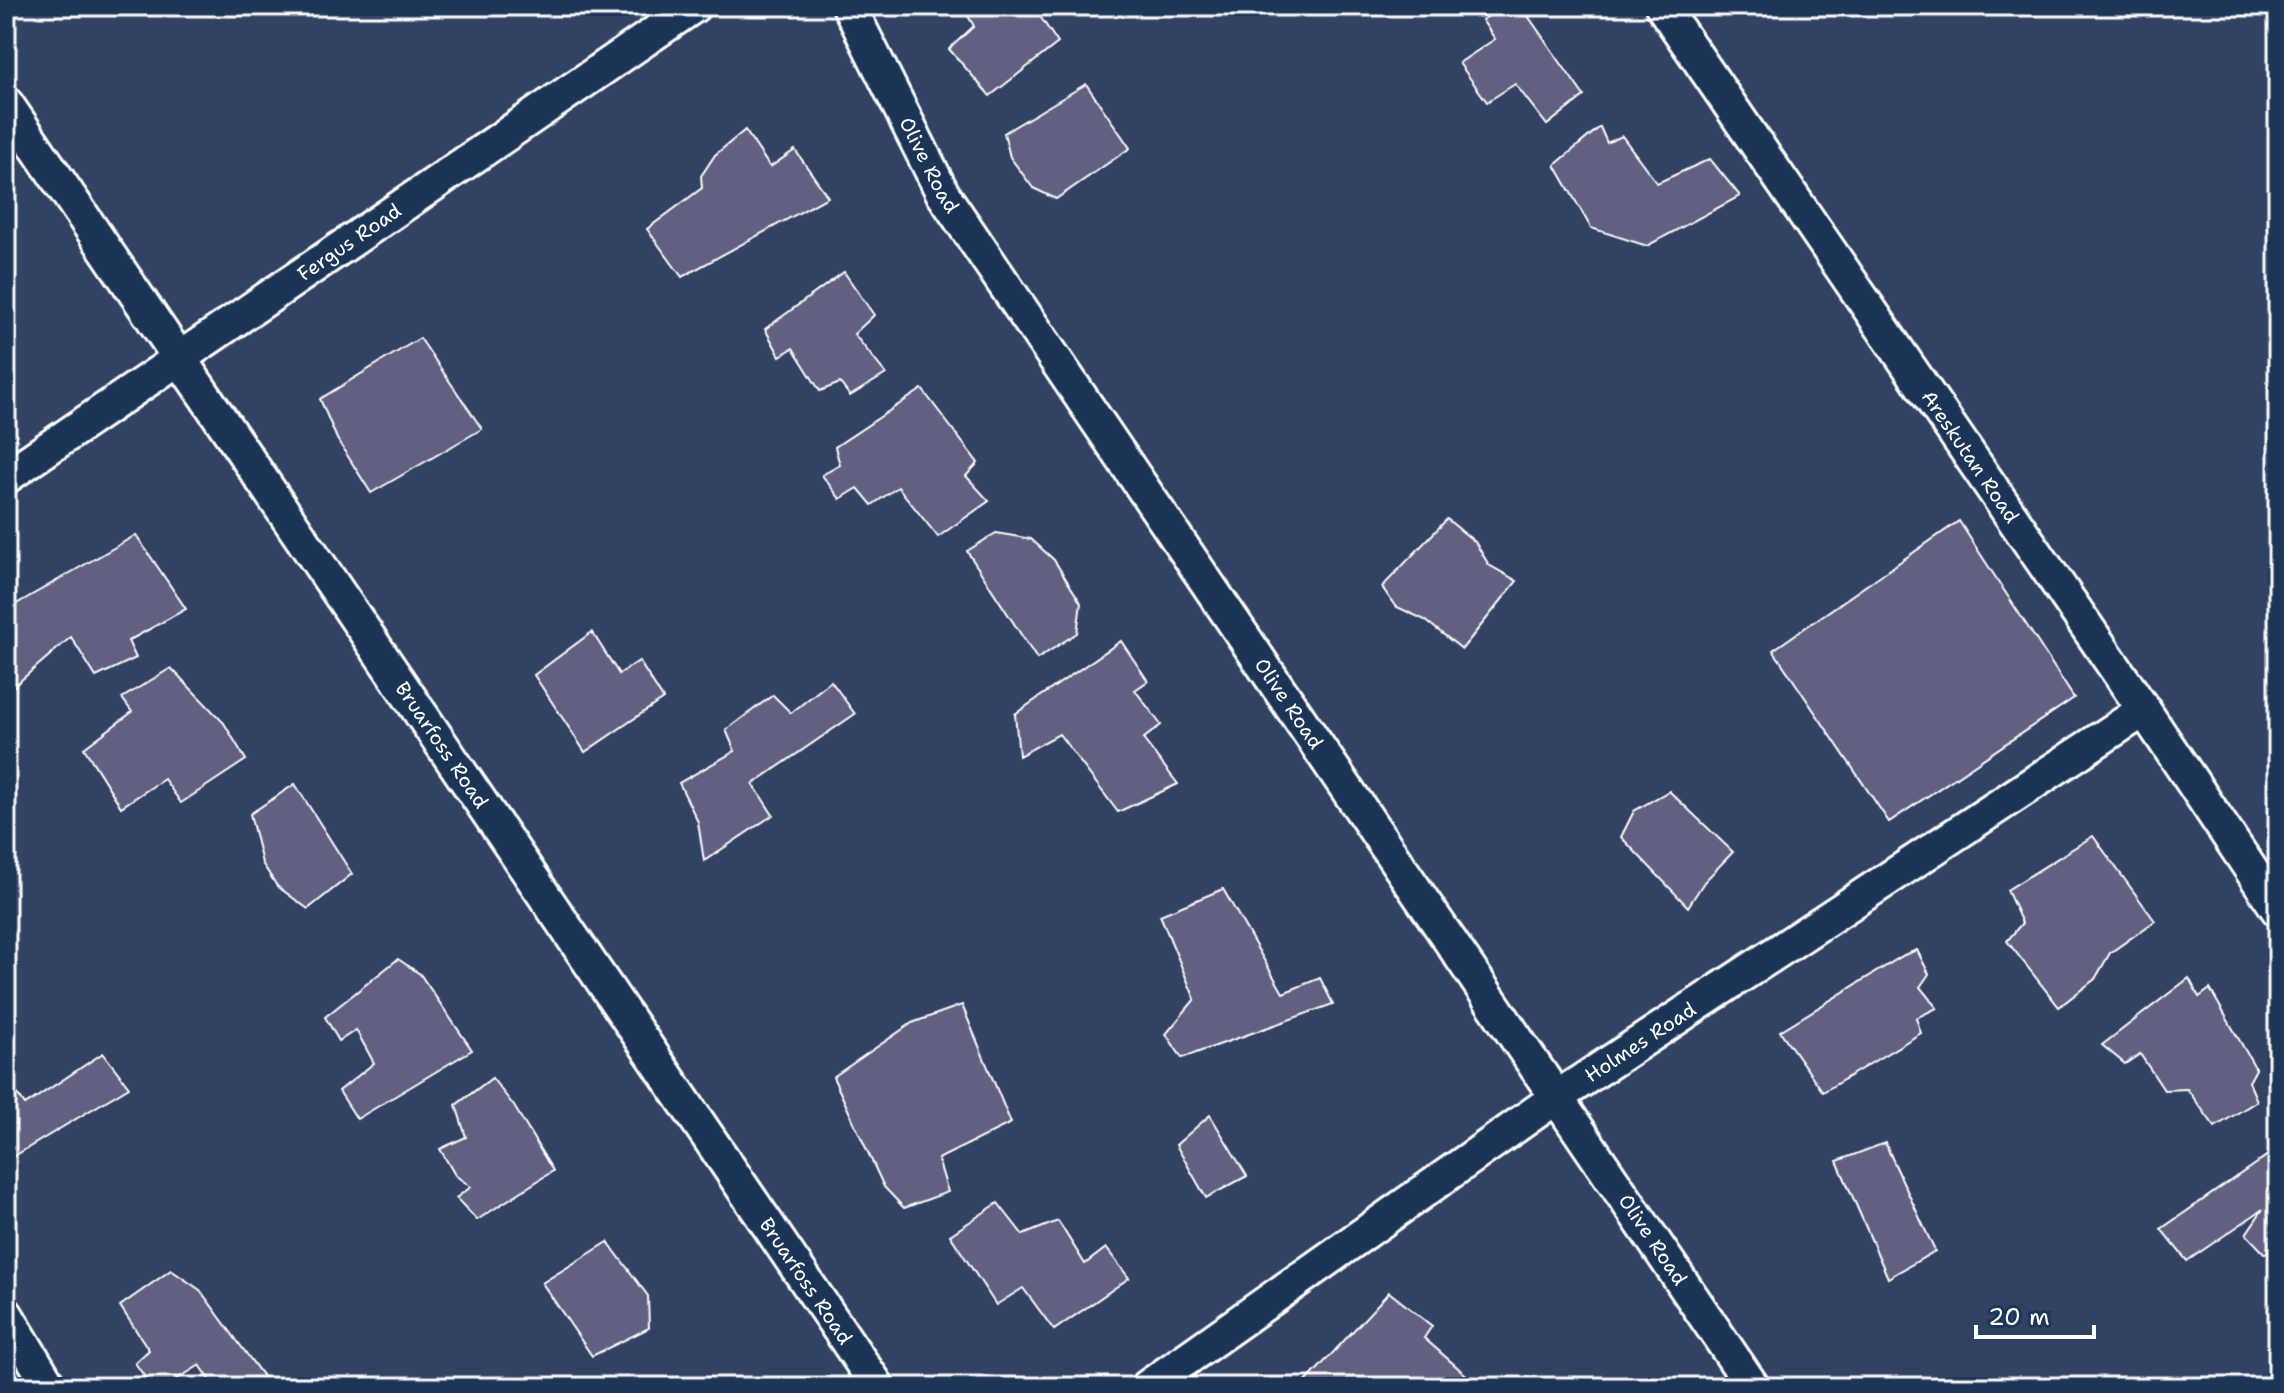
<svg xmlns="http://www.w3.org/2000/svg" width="2284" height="1393" font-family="'Shantell Sans',sans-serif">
  <rect width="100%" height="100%" fill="#324263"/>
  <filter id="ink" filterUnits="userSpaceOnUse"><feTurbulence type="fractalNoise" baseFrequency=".0125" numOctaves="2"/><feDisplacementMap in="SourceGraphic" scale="16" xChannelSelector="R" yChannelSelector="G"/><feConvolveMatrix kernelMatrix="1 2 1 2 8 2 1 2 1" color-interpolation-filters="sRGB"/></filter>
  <g filter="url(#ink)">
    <!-- building -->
    <g fill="#626080" stroke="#fff" stroke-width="2">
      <polygon points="962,6 1033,6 1058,43 990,96 949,49 974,26"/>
      <polygon points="1506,6 1521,6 1584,96 1547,125 1515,84 1487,102 1459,63 1495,39 1482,20"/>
      <polygon points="1086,84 1130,148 1056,199 1033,188 1010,157 1004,133"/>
      <polygon points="1600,127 1607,143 1622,136 1657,183 1710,159 1740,196 1647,246 1591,228 1555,165"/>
      <polygon points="745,130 770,167 795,150 828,197 682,277 647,229 702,188 701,176 715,155"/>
      <polygon points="844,272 874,315 854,334 886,374 850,396 840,383 820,391 793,348 780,356 765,329"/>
      <polygon points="420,338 482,429 371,493 337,439 320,399"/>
      <polygon points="922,389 978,463 966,476 989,501 938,537 898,487 872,505 858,488 840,499 822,475 840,465 835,447"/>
      <polygon points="1447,519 1475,542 1489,565 1517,581 1462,649 1425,620 1395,606 1382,587"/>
      <polygon points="1959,521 2074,698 1889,822 1773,650"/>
      <polygon points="996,533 1031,539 1054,560 1081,603 1077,633 1037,659 967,551"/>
      <polygon points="136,535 186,609 128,641 136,658 96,677 71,637 6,693 6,610"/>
      <polygon points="592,632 619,674 639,661 663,699 585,752 534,675"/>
      <polygon points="1121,641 1148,681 1135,690 1161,725 1143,739 1178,784 1118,812 1059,734 1019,756 1015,714"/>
      <polygon points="171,668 224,723 246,760 181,803 164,779 121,807 84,748 132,712 122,698"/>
      <polygon points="831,681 855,714 753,784 773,815 704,861 698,822 679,783 735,751 726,730 773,695 791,713"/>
      <polygon points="295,784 352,874 308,909 277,886 262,863 250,814"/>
      <polygon points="1669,791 1733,852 1704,882 1688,907 1621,837 1634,811"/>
      <polygon points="2093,836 2155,921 2110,953 2095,979 2059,1007 2007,941 2022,923 2007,890"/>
      <polygon points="1223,889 1283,993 1320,978 1333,1004 1182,1058 1166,1034 1195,999 1160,915"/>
      <polygon points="1917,950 1929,974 1920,987 1937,1008 1916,1018 1921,1033 1823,1092 1780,1031 1904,955"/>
      <polygon points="398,959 420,974 472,1050 357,1119 339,1091 374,1063 356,1030 339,1041 325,1017"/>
      <polygon points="2189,978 2199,997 2210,989 2256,1069 2249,1082 2257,1101 2215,1127 2187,1089 2164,1090 2140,1054 2125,1064 2102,1045"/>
      <polygon points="962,1005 1011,1123 938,1159 948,1192 904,1208 884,1187 833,1077 912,1023"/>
      <polygon points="103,1053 129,1087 6,1161 6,1077 25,1105"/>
      <polygon points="492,1078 514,1106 553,1171 477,1220 456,1198 471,1187 455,1175 440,1149 466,1137 456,1105"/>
      <polygon points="1210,1115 1247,1176 1206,1198 1176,1145"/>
      <polygon points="1885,1143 1935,1251 1888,1278 1837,1161"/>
      <polygon points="2278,1148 2278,1247 2265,1254 2246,1234 2263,1209 2187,1261 2161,1229"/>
      <polygon points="998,1203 1023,1235 1058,1221 1085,1264 1106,1248 1129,1278 1054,1330 1023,1288 996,1305 950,1235"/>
      <polygon points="608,1242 648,1296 649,1328 592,1356 542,1283"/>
      <polygon points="171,1270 200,1290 270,1386 269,1387 215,1387 200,1365 164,1387 152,1387 135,1363 149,1350 120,1306"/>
      <polygon points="1389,1292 1432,1326 1424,1338 1480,1387 1305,1387 1303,1385"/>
    </g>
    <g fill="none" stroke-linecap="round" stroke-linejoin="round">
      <defs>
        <g id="street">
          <path id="s1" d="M849 6 943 194 1753 1387"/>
          <path id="s2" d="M1662 6 2144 710 2278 910"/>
          <path id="s3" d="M6 103 878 1387"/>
          <path id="s4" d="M6 477 694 6"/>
          <polyline points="6,1314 50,1387"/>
          <path id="s5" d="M1147 1387 1557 1097 2144 710"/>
        </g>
      </defs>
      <!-- street casing -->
      <use href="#street" stroke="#fff" stroke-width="38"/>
      <!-- street -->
      <use href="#street" stroke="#1d3557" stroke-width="32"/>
    </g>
  </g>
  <g text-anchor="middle" stroke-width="6" stroke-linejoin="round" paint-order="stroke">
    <!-- street labels -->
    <g font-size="20" fill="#fff" stroke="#1d3557">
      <text dy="7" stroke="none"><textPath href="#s1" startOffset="178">Olive Road</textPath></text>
      <text dy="7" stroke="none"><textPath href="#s4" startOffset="416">Fergus Road</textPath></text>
      <text dy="7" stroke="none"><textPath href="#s2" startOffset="546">Areskutan Road</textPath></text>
      <text dy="7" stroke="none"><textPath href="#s1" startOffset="826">Olive Road</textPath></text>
      <text dy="7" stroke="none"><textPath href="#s3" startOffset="776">Bruarfoss Road</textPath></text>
      <text dy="7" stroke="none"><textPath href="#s5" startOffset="602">Holmes Road</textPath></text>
      <text dy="7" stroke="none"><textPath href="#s1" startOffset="1474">Olive Road</textPath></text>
      <text dy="7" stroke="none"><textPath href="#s3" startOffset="1424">Bruarfoss Road</textPath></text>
    </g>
  </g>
  <!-- margin -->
  <rect width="2284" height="1393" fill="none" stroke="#1d3557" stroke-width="32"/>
  <rect x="16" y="16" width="2252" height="1361" fill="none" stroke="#fff" stroke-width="3" filter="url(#ink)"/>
  <!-- scale -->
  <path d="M1976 1325v12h118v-12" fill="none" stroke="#ffffff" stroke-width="4"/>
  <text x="1988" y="1325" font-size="24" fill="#ffffff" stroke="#1d3557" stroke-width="6" paint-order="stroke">20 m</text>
</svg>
